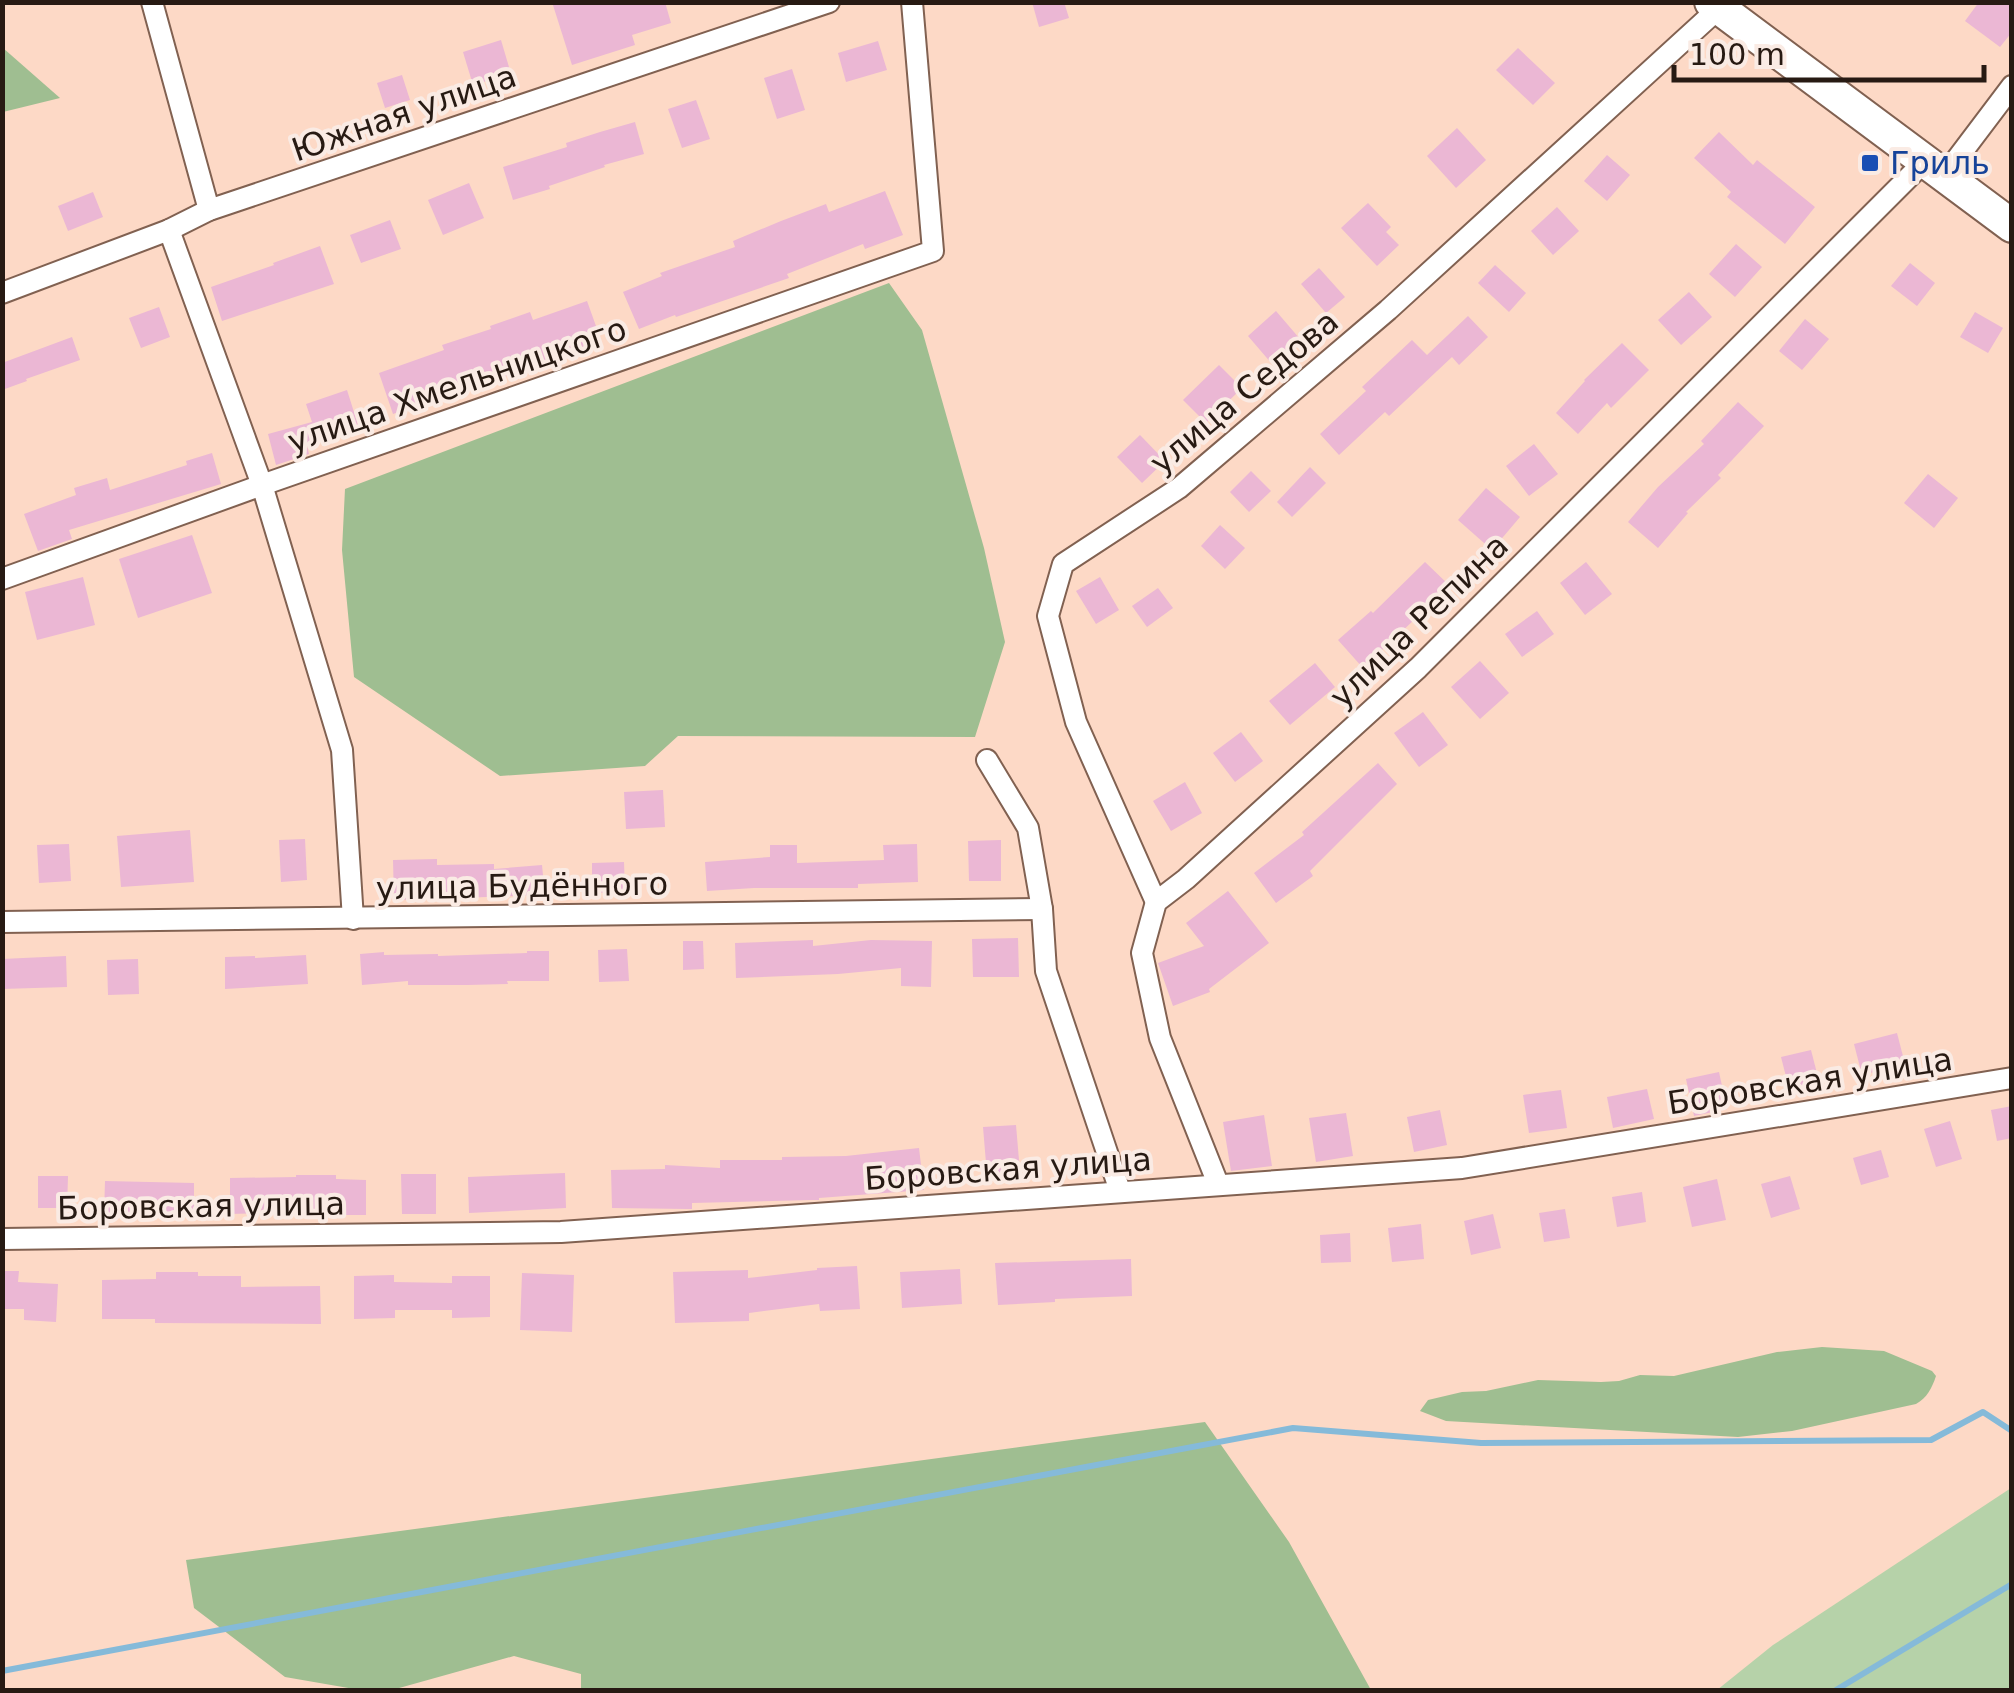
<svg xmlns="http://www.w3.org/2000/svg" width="2014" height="1693" font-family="'DejaVu Sans',sans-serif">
  <rect width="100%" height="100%" fill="#fdd9c6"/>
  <!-- green -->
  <polygon fill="#b6d2a9" points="2011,1488 2011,1690 1717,1690 1773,1645"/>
  <!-- forest -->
  <g fill="#9fbe91">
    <polygon points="3,48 60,98 3,112"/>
    <polygon points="889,283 922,330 984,548 1005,642 975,737 678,736 645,766 500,776 354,677 342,550 345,489"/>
    <path d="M1822 1347 1884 1351 1932 1371 1936 1376C1932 1388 1927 1398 1916 1404L1792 1431 1738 1437 1446 1421 1420 1411 1428 1400 1462 1392 1486 1391 1538 1380 1601 1382 1619 1381 1640 1375 1674 1376 1777 1352Z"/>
    <polygon points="1205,1422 1289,1542 1371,1690 581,1690 581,1674 514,1656 392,1690 360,1690 285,1677 194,1608 186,1560"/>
  </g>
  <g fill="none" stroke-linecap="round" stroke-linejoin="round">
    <!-- stream -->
    <g stroke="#85bad9" stroke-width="6">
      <polyline points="2,1671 1293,1428 1481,1443 1931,1440 1983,1412 2012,1431"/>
      <polyline points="1836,1690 2012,1584"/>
    </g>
  </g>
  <!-- building -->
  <g fill="#ebb7d4">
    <polygon points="552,2 665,2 671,23 632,35 635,45 572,65"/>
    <polygon points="1032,2 1064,2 1069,18 1039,27"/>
    <polygon points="1979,2 2012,2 2012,32 2000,47 1965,21"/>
    <polygon points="501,40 511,74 473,85 463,52"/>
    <polygon points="878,41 887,70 846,82 838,53"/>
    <polygon points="1518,48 1555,83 1533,105 1496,70"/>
    <polygon points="792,69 805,110 777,119 764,78"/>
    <polygon points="402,75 410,100 385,108 377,83"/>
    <polygon points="696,100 710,139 682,148 668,109"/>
    <polygon points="635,122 644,154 604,165 605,167 549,186 550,189 513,200 503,167 567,147 566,143 600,132"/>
    <polygon points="1457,128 1486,160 1456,188 1427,156"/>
    <polygon points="1719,132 1753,165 1757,160 1815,207 1785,244 1727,197 1731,192 1694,158"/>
    <polygon points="1607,155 1630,175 1607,201 1584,181"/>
    <polygon points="469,183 484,218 443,235 428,200"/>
    <polygon points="885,191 903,235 865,249 863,244 787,274 789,278 676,317 675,315 639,329 623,292 662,276 660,273 735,247 733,241 781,221 826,204 829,212"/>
    <polygon points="93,192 103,217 68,231 58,206"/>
    <polygon points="1368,203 1391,227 1386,232 1399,245 1377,266 1341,228"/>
    <polygon points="1557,207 1579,231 1553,255 1531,231"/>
    <polygon points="390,220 401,249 361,263 350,235"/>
    <polygon points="1736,244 1762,267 1735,297 1709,274"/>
    <polygon points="320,246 334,284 222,321 211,287 274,265 273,263"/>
    <polygon points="1910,263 1935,283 1917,306 1891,286"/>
    <polygon points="1495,265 1526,293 1509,312 1478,283"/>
    <polygon points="1319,268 1345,297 1326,313 1301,284"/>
    <polygon points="1689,292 1712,317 1681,345 1658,320"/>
    <polygon points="587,301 601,340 496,380 458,392 457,391 393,414 379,373 444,350 442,345 491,329 490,326 530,312 533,320"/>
    <polygon points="159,307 170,337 141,348 129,318"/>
    <polygon points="1276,311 1300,339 1272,364 1248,336"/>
    <polygon points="1975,312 2003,328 1988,353 1960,337"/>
    <polygon points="1468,316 1488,337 1459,365 1452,357 1389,416 1385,412 1339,455 1320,434 1366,391 1362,387 1412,340 1427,355"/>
    <polygon points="1805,319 1829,339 1802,370 1779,351"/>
    <polygon points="72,337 80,360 26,379 27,381 2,390 2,363"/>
    <polygon points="1622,343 1649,370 1611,408 1607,403 1578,434 1556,413 1585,381 1584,380"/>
    <polygon points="1219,365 1242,388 1206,423 1183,400"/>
    <polygon points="347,390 359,428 307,446 309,454 276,465 268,434 312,422 306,404"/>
    <polygon points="1738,402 1764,426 1718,475 1721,478 1686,512 1688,513 1658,548 1628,522 1658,487 1704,444 1701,441"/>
    <polygon points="1140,435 1165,461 1142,483 1117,457"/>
    <polygon points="1534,444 1558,474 1529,496 1506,466"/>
    <polygon points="212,453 221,484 69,530 72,539 38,551 24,514 76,495 74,488 107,478 110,490 187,465 186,461"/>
    <polygon points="1310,467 1326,483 1292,517 1277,502"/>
    <polygon points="1251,471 1271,491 1249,512 1230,492"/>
    <polygon points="1928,474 1958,498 1934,528 1904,503"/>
    <polygon points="1486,488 1520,517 1492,550 1458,520"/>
    <polygon points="1220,525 1245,548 1225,569 1201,546"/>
    <polygon points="192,535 212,593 138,618 119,559"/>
    <polygon points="1425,562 1450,586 1363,668 1338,640 1371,611 1373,613"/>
    <polygon points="1586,562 1612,594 1585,615 1560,583"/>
    <polygon points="83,577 95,625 37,640 25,592"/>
    <polygon points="1100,577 1119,610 1096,624 1076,591"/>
    <polygon points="1158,588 1173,608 1147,627 1132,606"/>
    <polygon points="1537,611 1554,634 1522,657 1505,634"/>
    <polygon points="1480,661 1509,693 1480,719 1451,687"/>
    <polygon points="1315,663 1335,687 1290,725 1269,701"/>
    <polygon points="1423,712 1448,745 1419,767 1394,733"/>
    <polygon points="1241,732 1263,761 1235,782 1213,753"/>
    <polygon points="1378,763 1397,784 1310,871 1313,876 1276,903 1254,873 1304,835 1302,832"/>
    <polygon points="1185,782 1202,813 1171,831 1153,801"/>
    <polygon points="663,790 665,827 626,829 624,792"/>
    <polygon points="190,830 194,882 121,887 117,836"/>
    <polygon points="305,839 307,880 281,882 279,840"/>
    <polygon points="1001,840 1001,881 969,881 968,841"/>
    <polygon points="69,844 71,881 39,883 37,845"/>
    <polygon points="917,844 918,882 858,884 858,888 754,888 707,891 705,862 770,857 770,845 797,845 797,863 884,860 883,845"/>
    <polygon points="437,859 437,865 494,864 494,869 542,865 545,895 394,900 393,860"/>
    <polygon points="624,862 625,892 592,893 592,863"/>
    <polygon points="1228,891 1269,943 1209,989 1210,992 1173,1006 1158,963 1204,946 1186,923"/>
    <polygon points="1018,938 1019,977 973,977 972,939"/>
    <polygon points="813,940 813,946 871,940 932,941 931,987 901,986 901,968 838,974 736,978 735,943"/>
    <polygon points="683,941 703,941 704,969 683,970"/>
    <polygon points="627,949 629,981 599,982 598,950"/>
    <polygon points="527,951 549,951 549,981 507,981 508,984 467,985 408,985 408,981 362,985 360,954 384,952 384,955 438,954 438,956 527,953"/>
    <polygon points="306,955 308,984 225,989 225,957 255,956 255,958"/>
    <polygon points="66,956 67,987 2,989 2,959"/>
    <polygon points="138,959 139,994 108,995 107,960"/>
    <polygon points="1897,1033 1905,1064 1862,1075 1854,1044"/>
    <polygon points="1811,1050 1821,1089 1791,1096 1781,1057"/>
    <polygon points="1719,1072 1727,1109 1694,1116 1686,1079"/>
    <polygon points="1647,1089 1654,1119 1613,1128 1607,1097"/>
    <polygon points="1561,1090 1567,1128 1529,1133 1523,1095"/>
    <polygon points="2012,1106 2012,1138 1997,1141 1991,1110"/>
    <polygon points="1440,1110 1447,1145 1414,1152 1407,1117"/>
    <polygon points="1346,1113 1353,1156 1316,1162 1309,1118"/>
    <polygon points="1264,1115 1272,1166 1231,1171 1223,1122"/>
    <polygon points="1950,1121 1962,1159 1936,1167 1924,1129"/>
    <polygon points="1016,1125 1020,1172 987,1175 983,1127"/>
    <polygon points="919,1148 924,1190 819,1198 819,1200 812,1200 692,1203 692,1209 688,1209 612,1208 611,1170 665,1169 665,1165 720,1168 720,1160 782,1160 782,1157 846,1156"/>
    <polygon points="1881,1150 1889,1177 1861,1185 1853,1158"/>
    <polygon points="565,1173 566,1208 469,1213 468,1177"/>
    <polygon points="401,1174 436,1174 436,1214 402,1214"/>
    <polygon points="296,1175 336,1175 336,1179 366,1180 366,1215 343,1215 343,1211 230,1214 230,1178 296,1177"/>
    <polygon points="38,1176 68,1176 67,1208 38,1208"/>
    <polygon points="1790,1176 1800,1209 1771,1218 1761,1184"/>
    <polygon points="1717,1179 1726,1220 1692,1227 1683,1187"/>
    <polygon points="105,1181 194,1183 194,1215 104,1213"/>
    <polygon points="1642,1192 1646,1222 1617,1227 1612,1197"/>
    <polygon points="1565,1209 1570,1238 1544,1242 1539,1213"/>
    <polygon points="1493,1214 1501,1248 1471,1255 1464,1221"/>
    <polygon points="1421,1224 1424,1259 1392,1262 1388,1228"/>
    <polygon points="1350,1233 1351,1262 1321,1263 1320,1235"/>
    <polygon points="1131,1259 1132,1296 1055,1299 1055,1302 998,1305 995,1263"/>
    <polygon points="857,1266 860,1309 820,1311 819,1304 749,1313 749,1321 675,1323 673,1272 748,1270 748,1278 817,1270 817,1268"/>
    <polygon points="960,1269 962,1304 902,1308 900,1272"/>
    <polygon points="2,1271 19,1271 18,1282 58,1284 56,1322 24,1320 24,1309 2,1309"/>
    <polygon points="156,1272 198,1272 198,1276 241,1276 241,1287 320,1286 321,1324 155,1323 155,1319 102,1319 102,1280 156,1279"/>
    <polygon points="522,1273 574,1275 572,1332 520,1330"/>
    <polygon points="394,1275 394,1282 452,1283 452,1276 490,1276 490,1317 452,1318 452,1310 395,1310 395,1318 354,1319 354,1276"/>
  </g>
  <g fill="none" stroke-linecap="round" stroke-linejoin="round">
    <defs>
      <g id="minor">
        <polyline points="152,2 209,210"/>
        <polyline points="1944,176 2012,86"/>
        <polyline points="169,230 262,485 342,750 353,919"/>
        <polyline points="2,293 169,230 209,210 829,2"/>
        <polyline points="2,579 262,485 933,251 912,2"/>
        <polyline points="987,760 1028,828 1042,909 1046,971 1120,1191"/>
        <polyline points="1156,902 1076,722 1048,616 1063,564 1179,488 1388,310 1719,8"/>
        <polyline points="2,922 1042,909"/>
        <polyline points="1218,1184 1160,1038 1142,953 1156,902 1186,879 1418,668 1924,162"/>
        <polyline points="2,1239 561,1232 1462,1168 2012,1078"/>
      </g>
      <polyline id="primary" points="1711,2 2012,226"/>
    </defs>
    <!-- minor casing -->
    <use href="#minor" stroke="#816151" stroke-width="24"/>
    <!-- primary casing -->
    <use href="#primary" stroke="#816151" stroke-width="36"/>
    <!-- minor -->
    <use href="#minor" stroke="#fff" stroke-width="20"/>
    <!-- primary -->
    <use href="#primary" stroke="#fff" stroke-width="32"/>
  </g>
  <!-- markers -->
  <rect fill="#1a4fb4" stroke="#faebe4" stroke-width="4" x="1860" y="153" width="20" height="20" rx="5"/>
  <g text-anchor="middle" stroke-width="8" stroke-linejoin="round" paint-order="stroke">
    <!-- street labels -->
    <g font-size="32" fill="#271a13" stroke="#faebe4">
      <text transform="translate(404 113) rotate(-19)" y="11">Южная улица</text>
      <text transform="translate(457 385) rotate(-19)" y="11">улица Хмельницкого</text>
      <text transform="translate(1244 392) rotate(-40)" y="11">улица Седова</text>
      <text transform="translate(1419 621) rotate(-44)" y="11">улица Репина</text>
      <text transform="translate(522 886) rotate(-1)" y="11">улица Будённого</text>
      <text transform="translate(1810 1081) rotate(-9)" y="11">Боровская улица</text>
      <text transform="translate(1008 1169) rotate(-4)" y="11">Боровская улица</text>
      <text transform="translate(201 1206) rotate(-1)" y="11">Боровская улица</text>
    </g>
    <!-- transit labels -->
    <g font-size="32" fill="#164399" stroke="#faebe4" text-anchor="start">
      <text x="1890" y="174">Гриль</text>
    </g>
  </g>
  <!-- border -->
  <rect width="2014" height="1693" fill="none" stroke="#271a13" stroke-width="10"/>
  <!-- scale -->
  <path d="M1674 65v15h310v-15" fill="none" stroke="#271a13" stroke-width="5"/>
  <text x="1689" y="65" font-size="30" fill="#271a13" stroke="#faebe4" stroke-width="8" paint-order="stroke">100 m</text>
</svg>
